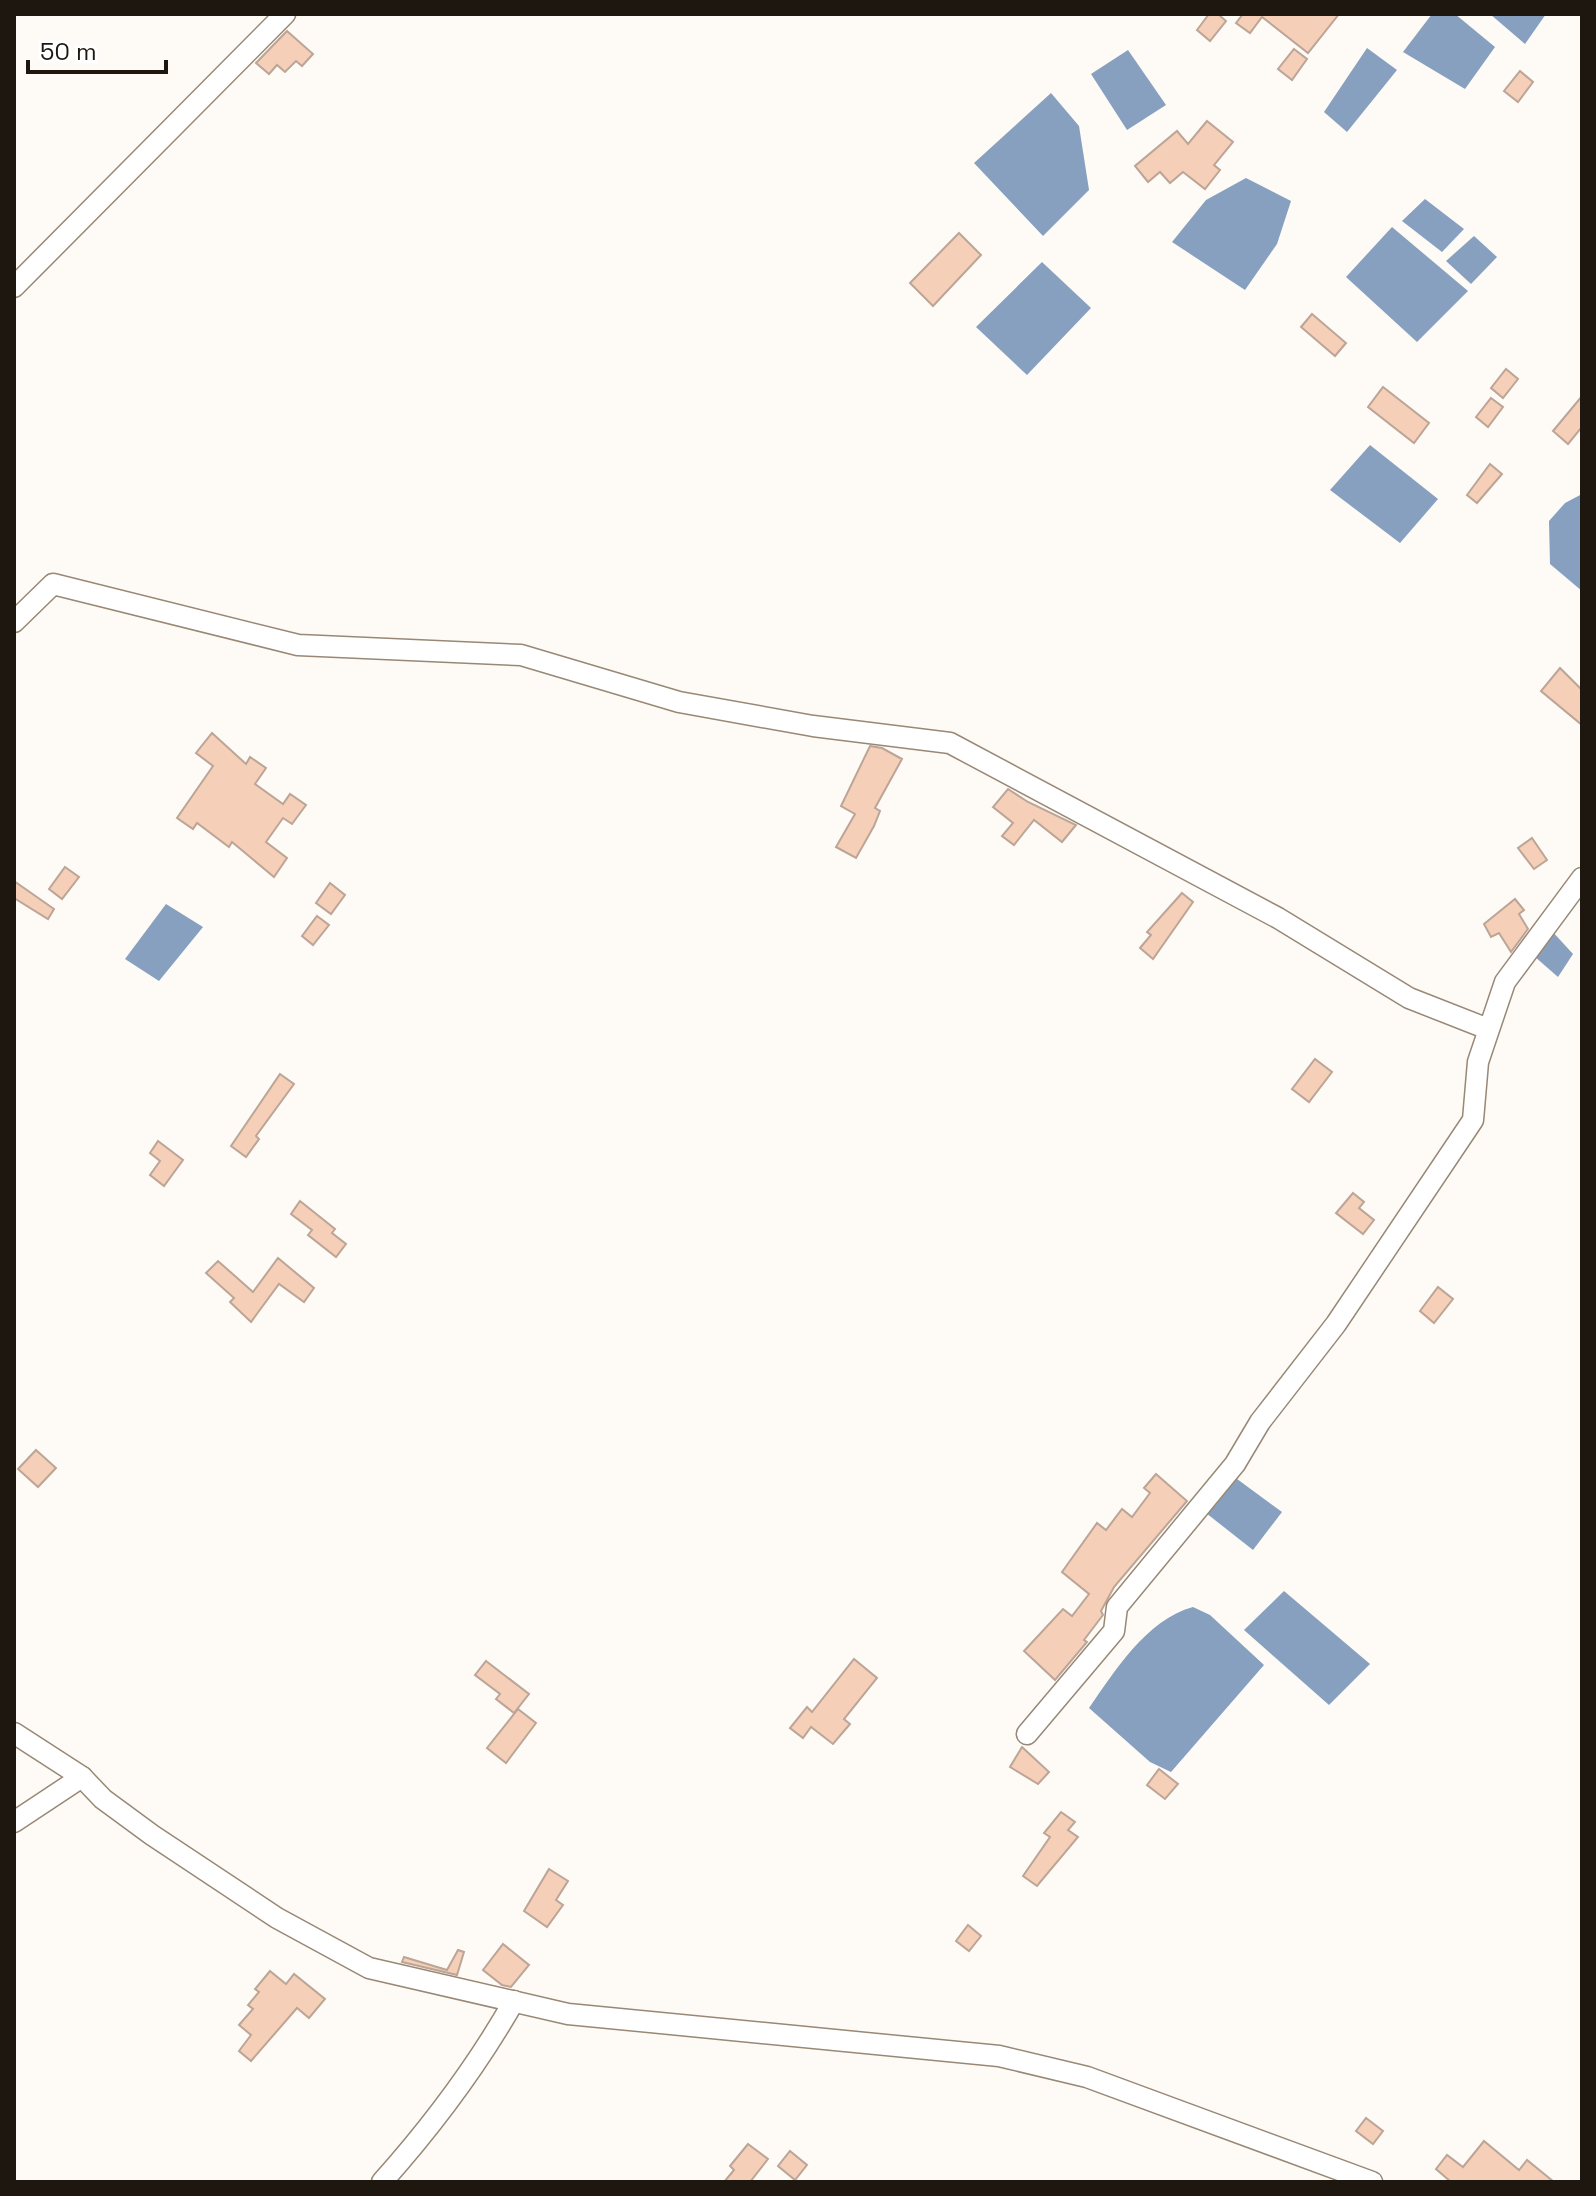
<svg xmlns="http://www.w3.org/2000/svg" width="1596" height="2196" font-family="'Space Grotesk',sans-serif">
  <rect width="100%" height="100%" fill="#fefbf6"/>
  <!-- water -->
  <g fill="#87a0bf">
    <polygon points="1432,14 1455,14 1495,47 1465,89 1403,52"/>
    <polygon points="1490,14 1546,14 1525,44"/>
    <polygon points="1367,48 1397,70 1347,132 1324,112"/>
    <polygon points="1128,50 1166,105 1127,130 1091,74"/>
    <polygon points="1051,93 1079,126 1089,190 1043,236 974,163"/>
    <polygon points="1246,178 1291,201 1277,244 1245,290 1172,242 1206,200"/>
    <polygon points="1425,199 1464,229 1442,252 1402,221"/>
    <polygon points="1392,227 1468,291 1417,342 1346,277"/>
    <polygon points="1474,236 1497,257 1471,284 1446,261"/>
    <polygon points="1042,262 1091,308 1027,375 976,327"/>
    <polygon points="1370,445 1438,499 1400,543 1330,490"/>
    <polygon points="1582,494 1582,591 1550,564 1549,521 1565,503"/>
    <polygon points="166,904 203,927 159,981 125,959"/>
    <polygon points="1551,930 1573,954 1558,977 1534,956"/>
    <polygon points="1233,1476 1282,1512 1253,1550 1206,1513"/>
    <polygon points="1284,1591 1370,1664 1329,1705 1244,1630"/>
    <path d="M1193 1607 1210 1615 1264 1665 1171 1772 1150 1762 1089 1708C1115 1671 1146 1620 1193 1607Z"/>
  </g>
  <!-- building -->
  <g fill="#f5cfb7" stroke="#bca597" stroke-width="2">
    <polygon points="1209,14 1218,14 1226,21 1210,41 1197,30"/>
    <polygon points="1243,14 1339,14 1308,53 1262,17 1250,33 1236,23"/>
    <polygon points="287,31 313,54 302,66 296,61 285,72 277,65 269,74 256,63"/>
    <polygon points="1294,49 1307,59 1292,80 1278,69"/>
    <polygon points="1520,71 1533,82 1518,102 1504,91"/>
    <polygon points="1207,121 1233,142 1214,165 1220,170 1205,189 1183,172 1170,183 1160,172 1148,182 1135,166 1177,131 1188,144"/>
    <polygon points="959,233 981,255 933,306 910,283"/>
    <polygon points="1312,314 1346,343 1335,356 1301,327"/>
    <polygon points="1506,369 1518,379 1503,398 1491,388"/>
    <polygon points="1383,387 1429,423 1414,443 1368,407"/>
    <polygon points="1582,396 1582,427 1568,444 1553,431"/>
    <polygon points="1491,398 1503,407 1488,427 1476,417"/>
    <polygon points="1490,464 1502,474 1477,503 1467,495"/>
    <polygon points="1560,668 1582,690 1582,725 1541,691"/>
    <polygon points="212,733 246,764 250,757 266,768 255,784 283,804 290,794 306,805 292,824 283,818 266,842 287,858 274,877 232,842 229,847 197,823 193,829 177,818 213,766 196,753"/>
    <polygon points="870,746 882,748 902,759 875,808 880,811 874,826 856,858 836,847 855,814 841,806"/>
    <polygon points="1008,789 1028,802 1076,825 1062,842 1034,820 1014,845 1002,836 1013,823 993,807"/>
    <polygon points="1532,838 1547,860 1534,869 1518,848"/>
    <polygon points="65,867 79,877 62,899 49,889"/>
    <polygon points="14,881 54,909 48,919 14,898"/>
    <polygon points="330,883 345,895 331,914 316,903"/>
    <polygon points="1182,893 1193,902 1153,959 1140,948 1151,935 1147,932"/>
    <polygon points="1515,899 1524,910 1519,914 1528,929 1511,952 1499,933 1491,937 1484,924"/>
    <polygon points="317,916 329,925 313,945 302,936"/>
    <polygon points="1315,1059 1332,1072 1309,1102 1292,1089"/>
    <polygon points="280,1074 294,1084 256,1136 259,1139 246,1157 231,1146"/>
    <polygon points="158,1141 183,1160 164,1186 150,1175 160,1161 150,1153"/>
    <polygon points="1353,1193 1364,1202 1359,1208 1374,1220 1363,1234 1336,1213"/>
    <polygon points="300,1201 335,1229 332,1233 346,1244 336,1257 308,1235 312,1230 291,1214"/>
    <polygon points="278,1258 314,1288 304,1302 279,1284 251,1322 230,1302 234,1298 206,1273 218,1261 253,1292"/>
    <polygon points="1438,1287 1453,1299 1434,1323 1420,1311"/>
    <polygon points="36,1450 56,1468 38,1487 18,1469"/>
    <polygon points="1156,1474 1187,1501 1114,1587 1101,1611 1103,1615 1084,1640 1087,1642 1055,1680 1024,1651 1063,1609 1072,1616 1089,1594 1062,1572 1097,1523 1106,1530 1122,1509 1132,1517 1150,1493 1144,1488"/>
    <polygon points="854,1659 877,1678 844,1719 850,1724 833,1744 811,1727 803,1738 790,1728 807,1707 812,1712"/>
    <polygon points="486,1661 529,1694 514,1713 496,1699 500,1694 475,1675"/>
    <polygon points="518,1709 536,1723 506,1763 487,1748"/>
    <polygon points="1022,1747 1049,1772 1038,1784 1010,1767"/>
    <polygon points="1159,1769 1178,1784 1165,1799 1147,1785"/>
    <polygon points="1061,1812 1075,1822 1068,1830 1078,1837 1037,1886 1023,1876 1050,1837 1044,1833"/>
    <polygon points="549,1869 568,1881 556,1900 563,1905 547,1927 524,1911"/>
    <polygon points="968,1925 981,1936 969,1951 956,1941"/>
    <polygon points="503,1944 529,1965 511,1987 502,1985 483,1970"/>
    <polygon points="458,1950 464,1952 457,1975 402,1962 404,1957 447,1970"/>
    <polygon points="270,1971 286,1984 294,1974 325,1999 309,2018 297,2008 251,2061 239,2051 251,2035 239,2025 253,2009 248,2005 259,1992 255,1989"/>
    <polygon points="1366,2118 1383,2131 1373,2144 1356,2131"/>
    <polygon points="1484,2141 1519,2170 1527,2160 1554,2182 1451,2182 1436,2169 1447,2155 1463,2167"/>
    <polygon points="748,2144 768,2159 750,2182 724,2182 734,2170 730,2166"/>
    <polygon points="790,2151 807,2165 795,2180 778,2166"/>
  </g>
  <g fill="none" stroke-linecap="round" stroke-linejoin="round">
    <defs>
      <g id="minor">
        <polyline points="14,287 285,14"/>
        <polyline points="14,622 53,584 298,645 521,655 679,702 813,726 950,743 1278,918 1409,998 1488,1029"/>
        <polyline points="14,1733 82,1777 103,1799 152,1835 277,1918 369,1968 568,2014 999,2056 1087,2077 1372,2182"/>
        <polyline points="1027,1734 1114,1631 1117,1607 1235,1464 1260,1422 1336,1324 1473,1120 1478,1062 1505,982 1582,878"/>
        <polyline points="14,1822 82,1777"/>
        <path d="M382 2182C432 2126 477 2066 514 2001"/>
      </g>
    </defs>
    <!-- minor casing -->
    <use href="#minor" stroke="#988875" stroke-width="23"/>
    <!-- minor -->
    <use href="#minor" stroke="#fff" stroke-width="20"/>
  </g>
  <!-- border -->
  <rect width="1596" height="2196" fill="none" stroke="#1d1710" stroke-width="32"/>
  <!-- scale -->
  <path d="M28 60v12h138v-12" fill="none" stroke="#1d1710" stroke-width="4"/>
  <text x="40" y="60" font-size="24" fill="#1d1710" stroke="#ffffff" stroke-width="6" paint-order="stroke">50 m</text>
</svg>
